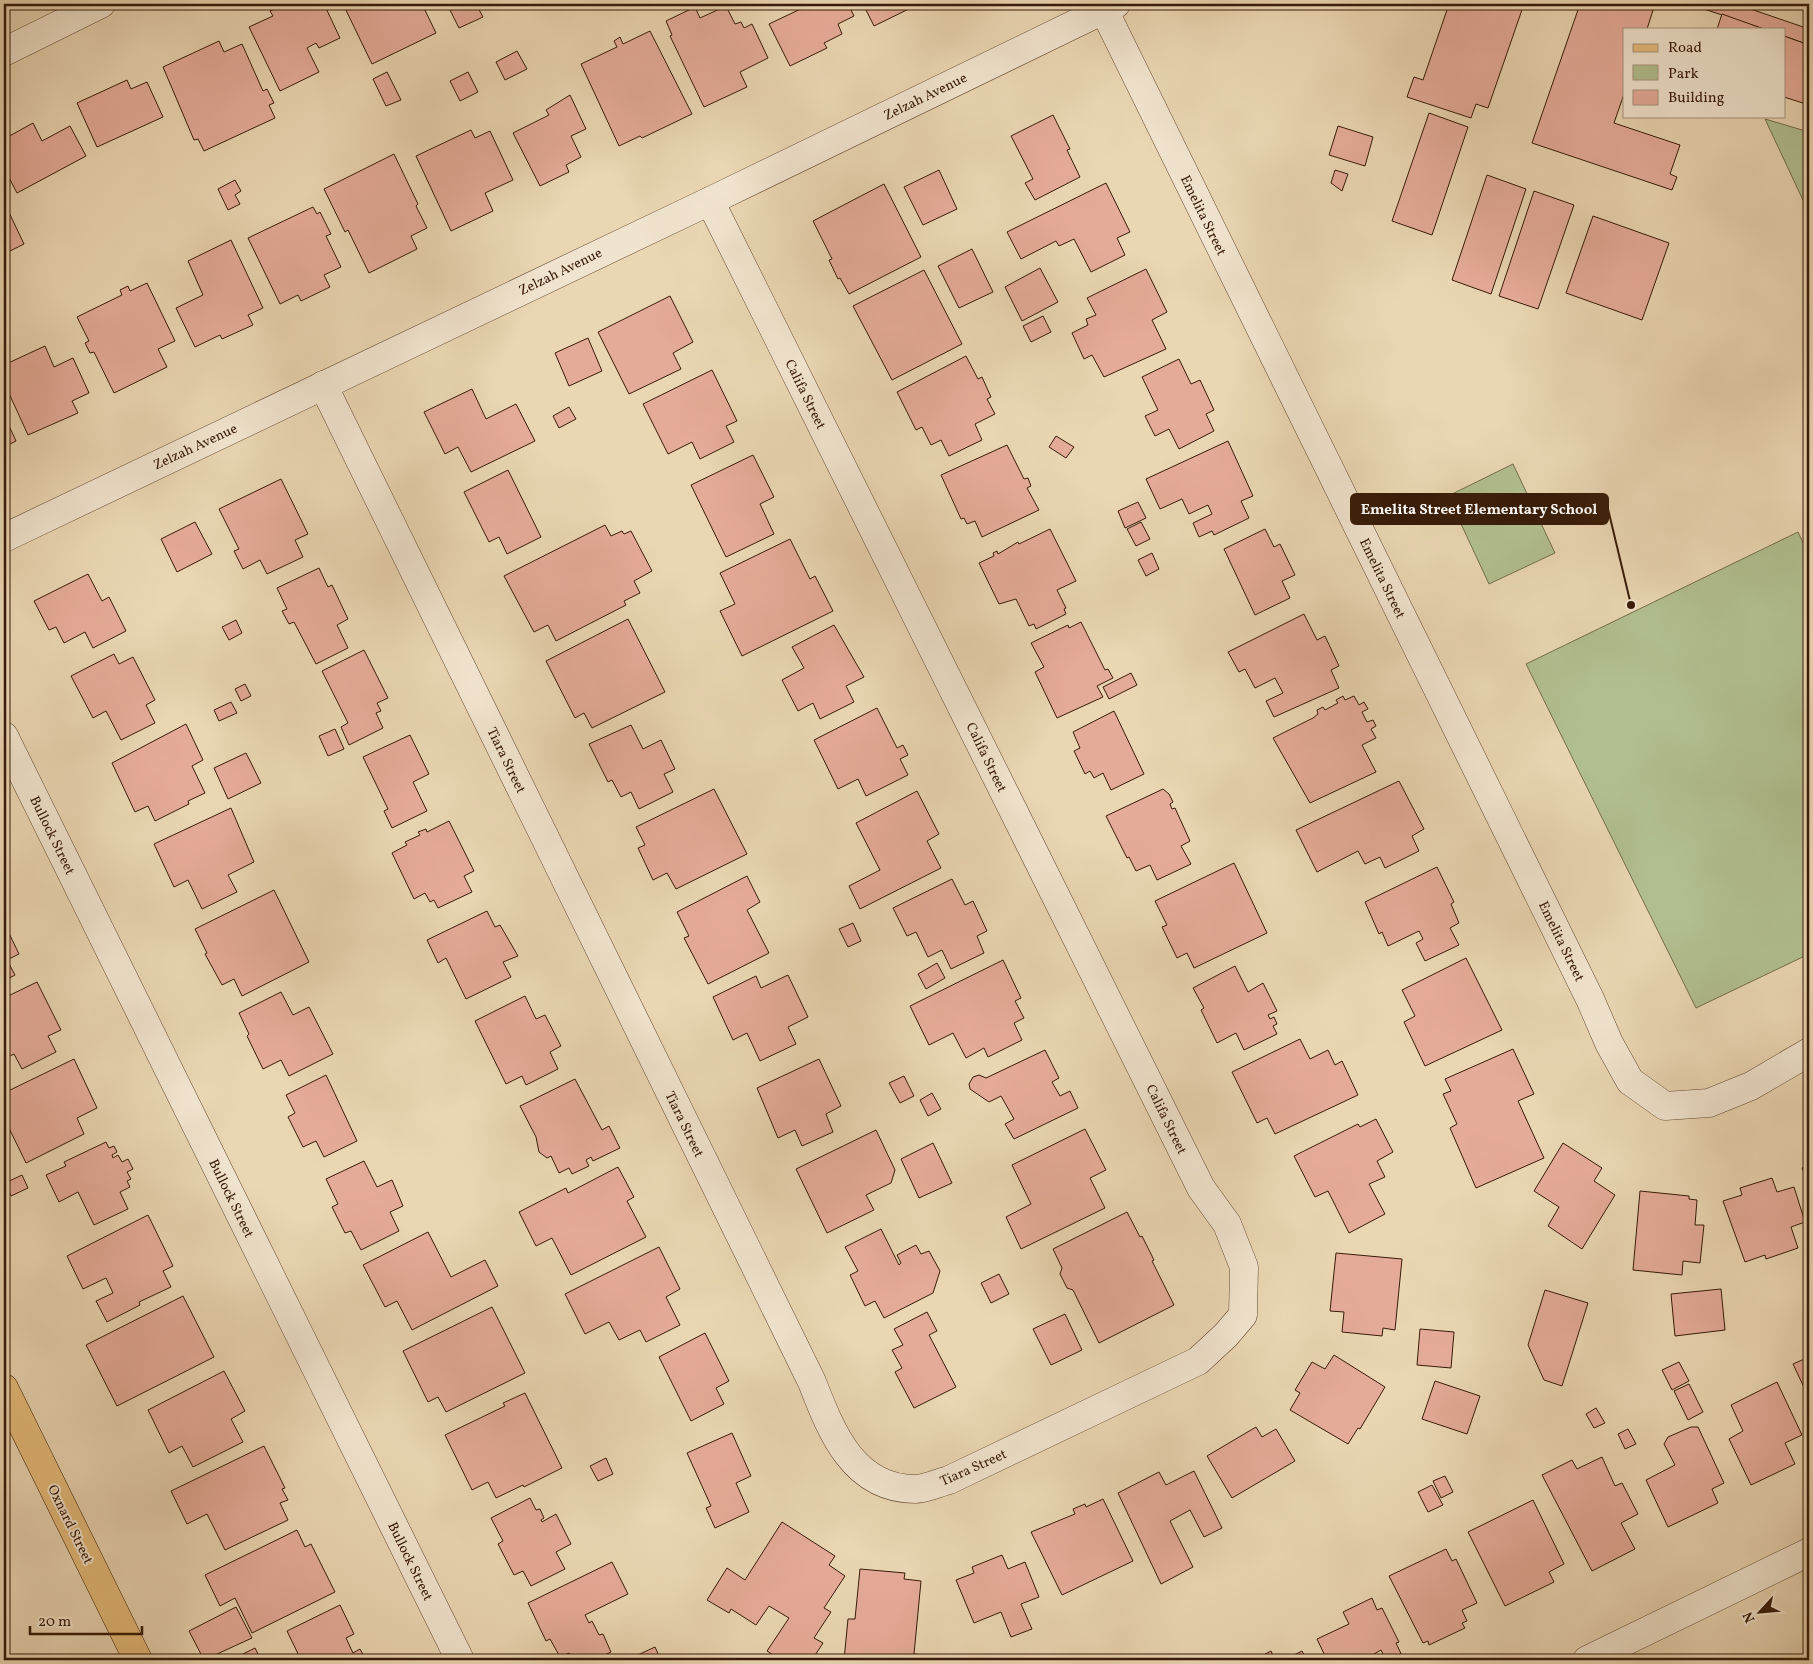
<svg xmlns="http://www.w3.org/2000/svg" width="1813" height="1664" font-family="Vollkorn,serif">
  <rect width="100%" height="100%" fill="#ead6b3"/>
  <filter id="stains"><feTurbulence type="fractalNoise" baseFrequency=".004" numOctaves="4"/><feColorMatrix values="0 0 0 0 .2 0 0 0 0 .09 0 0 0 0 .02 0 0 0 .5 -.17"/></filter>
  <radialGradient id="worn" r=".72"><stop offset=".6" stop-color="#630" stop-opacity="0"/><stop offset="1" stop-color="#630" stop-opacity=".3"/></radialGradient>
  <!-- green -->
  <g fill="#b1bf90" stroke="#746d4c">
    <polygon points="1765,119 1809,132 1809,213"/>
    <polygon points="1513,464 1555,553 1489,584 1448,496"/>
    <polygon points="1798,532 1809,555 1809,954 1696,1008 1526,664"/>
  </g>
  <!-- building -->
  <g fill="#e5ab99" stroke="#371b07">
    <polygon points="285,4 324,4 340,38 319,48 316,43 307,48 319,72 280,91 249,27 273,16 270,11"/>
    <polygon points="343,4 422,4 436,33 372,64"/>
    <polygon points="447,4 476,4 483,17 459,28"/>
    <polygon points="811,4 848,4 854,16 838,24 842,34 824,43 827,48 790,66 769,24"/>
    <polygon points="863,4 919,4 874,26"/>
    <polygon points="1449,4 1524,4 1488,108 1476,104 1471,118 1407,97 1414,77 1423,80"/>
    <polygon points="1580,4 1655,4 1647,29 1624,29 1624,94 1614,123 1680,145 1670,174 1677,177 1672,190 1532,143"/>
    <polygon points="1689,4 1736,4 1809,29 1809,45 1784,36 1784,29 1764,29"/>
    <polygon points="726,6 735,24 741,22 744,28 752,24 768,58 740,72 747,87 704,107 670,36 672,35 666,21 695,7 700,18"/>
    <polygon points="1722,14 1764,29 1717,29"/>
    <polygon points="650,31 692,114 642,138 640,136 619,146 581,64 617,47 614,41 620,37 623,44"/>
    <polygon points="1784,36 1809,45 1809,105 1784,97"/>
    <polygon points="219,41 224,52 242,44 263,91 267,89 274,103 269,105 275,118 204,151 198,139 194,140 163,67"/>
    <polygon points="517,51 527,69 505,80 496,62"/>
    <polygon points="387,72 401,100 386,106 373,79"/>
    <polygon points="468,72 478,92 460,101 450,81"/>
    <polygon points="127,80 131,89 147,82 163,117 97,147 77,103"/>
    <polygon points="570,95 586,129 571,136 581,157 566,165 569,172 540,186 513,133 549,115 546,110"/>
    <polygon points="1429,113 1468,127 1432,235 1392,221"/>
    <polygon points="1053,115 1070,149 1067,150 1080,177 1035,200 1025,183 1033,179 1011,136"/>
    <polygon points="33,123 42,141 70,126 86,156 17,193 4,168 4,139"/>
    <polygon points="1338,126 1373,137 1365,166 1329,155"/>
    <polygon points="471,130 475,138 490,131 513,180 485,193 493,211 451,231 416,156"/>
    <polygon points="394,154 418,204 416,206 427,228 411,236 417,249 369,273 348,230 345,232 324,189"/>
    <polygon points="939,170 957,209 923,225 904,187"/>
    <polygon points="1335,170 1348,174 1342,191 1331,183"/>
    <polygon points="1487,175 1526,189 1491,294 1452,280"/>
    <polygon points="235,180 241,191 235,195 240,204 228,210 218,189"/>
    <polygon points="1106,183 1130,232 1117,238 1125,255 1091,272 1074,239 1059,246 1056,241 1021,259 1007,232"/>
    <polygon points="884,184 921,257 849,294 840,278 838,279 829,260 832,259 813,221"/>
    <polygon points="1534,191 1574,205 1538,309 1499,296"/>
    <polygon points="4,202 24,244 4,254"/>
    <polygon points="313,207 317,214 320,212 331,234 326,236 341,267 324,275 330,287 301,301 298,295 280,304 248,238"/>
    <polygon points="1593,216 1669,243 1642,320 1566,293"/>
    <polygon points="231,240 263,308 248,315 253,325 222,339 220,335 195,347 176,308 203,295 188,261"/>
    <polygon points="972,249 993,292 959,308 938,266"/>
    <polygon points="1040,268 1058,302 1022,321 1005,287"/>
    <polygon points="1146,269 1167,312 1152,320 1166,349 1104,377 1092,355 1084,359 1072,333 1088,325 1086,319 1096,315 1087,298"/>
    <polygon points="924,270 962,344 892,380 853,306"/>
    <polygon points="147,283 175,341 158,349 167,367 114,393 94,352 90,353 85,343 89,341 77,317 122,295 120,290 128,286 130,291"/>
    <polygon points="670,296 693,342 673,353 681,369 629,394 598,332"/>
    <polygon points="1043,316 1051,332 1031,342 1023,326"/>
    <polygon points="588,338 602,371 569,386 555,353"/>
    <polygon points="45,346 54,367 73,358 89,393 72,401 78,413 28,435 7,389 9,388 4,378 4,365"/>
    <polygon points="966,356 978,379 982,377 991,397 987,399 995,414 975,424 982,440 949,456 941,440 931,445 922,427 916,430 897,392"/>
    <polygon points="1179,359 1191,384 1200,380 1214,410 1206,414 1214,431 1179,449 1169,429 1155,436 1145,416 1158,410 1142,377"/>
    <polygon points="712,370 737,421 726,426 734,442 700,459 692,442 668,454 643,404"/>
    <polygon points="472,389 486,419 516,404 535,441 471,472 458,447 445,454 424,412"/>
    <polygon points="569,407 576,419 559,428 553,416"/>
    <polygon points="4,415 16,441 4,447"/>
    <polygon points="1056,436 1074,447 1066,458 1049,447"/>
    <polygon points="1228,441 1253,496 1241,501 1249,518 1214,535 1212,531 1199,537 1193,523 1212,514 1208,505 1189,514 1182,499 1160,509 1146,479"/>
    <polygon points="1007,445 1024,479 1028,478 1031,486 1027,488 1039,510 982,537 975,521 967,524 964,518 961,519 941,475"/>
    <polygon points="753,455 774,497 760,504 774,534 726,557 691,485"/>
    <polygon points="508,470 541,537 507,554 499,537 489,542 464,492"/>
    <polygon points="281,479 308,534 295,540 303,557 267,574 260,560 243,569 234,551 239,549 219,509"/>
    <polygon points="1138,502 1146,518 1125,528 1118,511"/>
    <polygon points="195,522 212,554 177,572 161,539"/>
    <polygon points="1141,522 1150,539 1136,546 1127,529"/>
    <polygon points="605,525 611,536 622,531 624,534 631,531 652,571 634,581 640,593 624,601 626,605 556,641 548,625 534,632 504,576"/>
    <polygon points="1050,529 1076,581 1057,590 1066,608 1064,609 1066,614 1036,629 1034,624 1029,626 1016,599 999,604 979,563 994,556 993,553 997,551 998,554 1018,542 1019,544"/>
    <polygon points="1265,529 1274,547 1280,544 1295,575 1282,581 1290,598 1255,615 1224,549"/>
    <polygon points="790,539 810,579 815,576 833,611 742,656 720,611 735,604 720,573"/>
    <polygon points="1152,553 1159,569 1146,576 1138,560"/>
    <polygon points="319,568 328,587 332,585 348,619 337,625 348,648 316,664 294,622 289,624 282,611 287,609 277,588"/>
    <polygon points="88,574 102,601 109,597 126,631 93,648 85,632 64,643 56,627 49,630 34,601"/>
    <polygon points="1304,614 1317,640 1325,636 1339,666 1331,670 1339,688 1274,717 1266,701 1283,693 1275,678 1255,688 1245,669 1239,672 1228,652"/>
    <polygon points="628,619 665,692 592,728 584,713 575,718 546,661"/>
    <polygon points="236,620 242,633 229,640 222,627"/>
    <polygon points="1081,622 1105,670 1108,669 1113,678 1097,686 1103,697 1057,718 1035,672 1044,667 1031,643 1068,625 1069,628"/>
    <polygon points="834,625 864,677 846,686 854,702 820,719 813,703 798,711 782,680 804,668 792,647"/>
    <polygon points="364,650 388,698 377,703 381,711 376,713 383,728 349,745 341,727 348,723 322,671"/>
    <polygon points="114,654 119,664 133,657 155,700 146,705 155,723 121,740 106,711 93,718 71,676"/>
    <polygon points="1131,673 1137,685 1109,699 1103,687"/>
    <polygon points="245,684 251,696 241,701 235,689"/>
    <polygon points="1343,696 1345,700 1354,696 1359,705 1364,702 1368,709 1362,712 1367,722 1373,720 1376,726 1371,729 1376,738 1362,745 1376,772 1310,803 1273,738 1313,718 1318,714 1317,710 1323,707 1325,710 1338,703 1336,700"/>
    <polygon points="231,702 237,713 219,721 214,710"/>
    <polygon points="877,708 897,748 903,745 908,755 900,759 908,775 866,796 858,779 838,789 814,740"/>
    <polygon points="1114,711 1144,774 1111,790 1103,773 1094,778 1090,771 1085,774 1074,751 1080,748 1073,732"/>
    <polygon points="186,724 203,760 192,766 205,793 188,801 189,804 155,821 148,806 135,812 112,763"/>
    <polygon points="631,725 643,749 661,740 675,769 664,774 673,792 639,809 631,792 621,797 612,780 608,782 589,744"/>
    <polygon points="335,729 344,749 328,756 319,736"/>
    <polygon points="410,735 429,774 413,782 427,811 392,828 384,811 388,809 363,757"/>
    <polygon points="246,753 261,783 228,799 214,768"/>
    <polygon points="1399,781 1424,829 1412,836 1419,851 1385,868 1380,857 1365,864 1358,851 1317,872 1296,830"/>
    <polygon points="714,789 747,854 676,889 667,873 653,880 638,848 645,845 636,827"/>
    <polygon points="1163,789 1169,794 1173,802 1170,804 1172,809 1175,808 1190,841 1181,846 1191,864 1157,880 1150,865 1136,871 1129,857 1127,858 1106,816"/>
    <polygon points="917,791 939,834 927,841 941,868 860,909 849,886 880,870 856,823"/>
    <polygon points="231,808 254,862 228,875 237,892 202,909 188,880 174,887 154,844"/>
    <polygon points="449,821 474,871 464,876 472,892 438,908 434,900 430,902 425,893 414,899 392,853 407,845 405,842 420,835 418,832 426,829 427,832"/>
    <polygon points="1234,863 1267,933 1194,968 1187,953 1177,958 1162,927 1167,925 1155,901"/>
    <polygon points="1437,867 1454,902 1451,904 1459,923 1450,928 1459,945 1425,961 1416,943 1423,939 1419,931 1388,946 1382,932 1379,934 1365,902"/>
    <polygon points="747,876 760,902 747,910 769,953 708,984 684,938 689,936 677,912"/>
    <polygon points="952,879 965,905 973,901 987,931 977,936 984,953 951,969 942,950 928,957 916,932 907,936 893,908"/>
    <polygon points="274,890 309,962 242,996 234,979 222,985 205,954 207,953 195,929"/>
    <polygon points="487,911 495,927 500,925 518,956 503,962 511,977 466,999 446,958 438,963 427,940"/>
    <polygon points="4,923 19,954 7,960 15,975 4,981"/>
    <polygon points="853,923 861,941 848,947 839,929"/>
    <polygon points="1466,958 1502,1030 1425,1066 1404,1022 1415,1016 1402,990"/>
    <polygon points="1003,960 1021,998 1015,1001 1024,1018 1014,1023 1022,1040 988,1057 984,1048 966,1058 953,1033 929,1045 910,1006"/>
    <polygon points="937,963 945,978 926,989 918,974"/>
    <polygon points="1235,966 1248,992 1263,983 1277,1011 1268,1015 1270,1019 1274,1017 1277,1024 1273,1026 1277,1034 1244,1050 1236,1033 1217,1043 1201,1010 1204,1008 1193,988"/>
    <polygon points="788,975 808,1017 788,1027 796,1044 760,1061 747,1033 733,1040 713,997 756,976 761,988"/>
    <polygon points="37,982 61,1030 48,1036 56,1052 22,1069 14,1054 4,1059 4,998"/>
    <polygon points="281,992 293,1015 309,1007 333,1054 289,1076 281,1060 263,1069 247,1036 249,1034 239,1013"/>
    <polygon points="525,996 536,1019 545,1015 561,1046 550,1052 558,1069 526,1085 522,1076 506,1084 475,1021"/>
    <polygon points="1300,1039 1310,1059 1328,1050 1335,1065 1342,1061 1358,1095 1275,1134 1267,1118 1257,1123 1232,1072"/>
    <polygon points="1513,1049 1534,1094 1518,1101 1544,1158 1476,1188 1450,1128 1457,1124 1443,1094 1451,1091 1445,1079"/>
    <polygon points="1045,1050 1059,1078 1052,1082 1060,1096 1070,1091 1078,1108 1014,1139 1005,1124 1014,1119 1001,1096 989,1102 970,1089 969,1084 973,1077 979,1075 986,1078"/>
    <polygon points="74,1059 97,1108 77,1118 84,1134 26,1163 7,1124 4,1125 4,1093"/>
    <polygon points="819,1059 841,1106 826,1114 833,1132 802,1146 795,1130 778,1138 757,1088"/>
    <polygon points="326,1075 357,1141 324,1157 316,1141 303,1147 288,1117 295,1113 286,1095"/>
    <polygon points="904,1076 914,1096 900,1103 889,1083"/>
    <polygon points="575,1079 602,1130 609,1126 620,1148 593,1161 591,1157 586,1160 589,1166 572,1174 569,1168 559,1173 551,1156 547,1158 539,1152 536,1137 520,1106"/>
    <polygon points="932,1093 941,1109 928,1116 920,1100"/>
    <polygon points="1376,1119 1393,1152 1377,1161 1385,1177 1369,1184 1385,1214 1349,1233 1328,1191 1315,1197 1294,1156 1358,1124 1360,1127"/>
    <polygon points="1085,1129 1106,1170 1090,1178 1105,1208 1021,1249 1006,1217 1031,1204 1012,1165"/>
    <polygon points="876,1130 895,1170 891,1183 866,1195 874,1210 827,1233 796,1169"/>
    <polygon points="106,1142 109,1148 114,1146 117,1152 112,1155 113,1158 118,1155 122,1162 128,1159 133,1169 127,1172 131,1179 127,1181 130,1187 120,1192 128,1209 94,1225 78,1192 59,1202 46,1175 66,1166 64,1162"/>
    <polygon points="933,1143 952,1183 919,1198 901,1159"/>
    <polygon points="1563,1143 1602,1168 1594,1181 1615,1195 1582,1249 1548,1226 1559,1207 1534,1191"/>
    <polygon points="364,1161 377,1187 392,1180 403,1206 390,1212 399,1231 361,1250 351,1231 345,1233 332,1207 338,1204 326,1179"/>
    <polygon points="1809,1164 1809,1183 1802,1168"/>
    <polygon points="618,1167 634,1197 627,1201 646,1237 571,1275 552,1238 536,1246 519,1212 566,1188 568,1193"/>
    <polygon points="22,1175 28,1188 11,1196 5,1183"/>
    <polygon points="1772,1178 1777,1192 1794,1187 1805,1222 1791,1227 1798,1248 1766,1259 1765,1255 1745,1262 1723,1201 1742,1195 1740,1188"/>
    <polygon points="1640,1191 1689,1196 1689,1199 1697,1200 1695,1225 1704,1225 1700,1263 1683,1261 1682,1275 1633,1270"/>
    <polygon points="1127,1212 1140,1237 1142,1236 1154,1260 1152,1261 1174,1305 1099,1343 1073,1290 1067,1288 1060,1274 1062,1268 1053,1249"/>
    <polygon points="148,1215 173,1266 163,1271 171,1287 139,1302 140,1305 107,1322 96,1301 113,1293 106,1278 83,1289 67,1256"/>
    <polygon points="881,1229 899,1265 901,1263 897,1255 916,1245 921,1254 929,1251 940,1271 933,1293 884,1318 875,1301 865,1306 850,1275 858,1271 845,1247"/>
    <polygon points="428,1232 451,1277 485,1260 498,1286 412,1330 397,1301 385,1307 363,1265"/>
    <polygon points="659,1247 680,1289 666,1297 680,1325 646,1342 640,1330 619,1340 609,1322 585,1334 565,1294"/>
    <polygon points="1336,1253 1402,1259 1395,1330 1383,1328 1382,1336 1342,1332 1344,1312 1330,1311"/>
    <polygon points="999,1274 1009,1294 991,1303 981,1283"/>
    <polygon points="1721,1289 1725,1330 1675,1336 1671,1294"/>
    <polygon points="1545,1290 1588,1303 1562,1386 1544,1380 1528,1345"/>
    <polygon points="183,1296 214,1357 117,1406 86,1345"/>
    <polygon points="492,1307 525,1373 446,1412 438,1397 428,1402 403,1351"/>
    <polygon points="927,1312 937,1331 929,1335 956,1387 914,1408 895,1372 902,1368 892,1350 903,1345 894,1329"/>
    <polygon points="1065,1314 1082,1350 1051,1365 1033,1329"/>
    <polygon points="1420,1329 1454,1332 1451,1368 1417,1365"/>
    <polygon points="705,1333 729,1381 716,1388 724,1404 691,1421 659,1357"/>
    <polygon points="1334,1355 1385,1387 1360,1429 1358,1428 1348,1444 1290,1410 1300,1393 1295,1390 1312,1362 1325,1369"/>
    <polygon points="1809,1357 1809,1398 1793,1364"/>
    <polygon points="1679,1362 1689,1381 1672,1390 1662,1370"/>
    <polygon points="224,1371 245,1411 231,1419 243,1442 193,1467 182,1446 169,1453 148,1410"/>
    <polygon points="1435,1381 1480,1396 1467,1434 1422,1419"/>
    <polygon points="1777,1382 1802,1435 1785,1443 1795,1464 1751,1485 1729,1439 1743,1431 1731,1405"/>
    <polygon points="1689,1384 1703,1412 1688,1420 1674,1391"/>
    <polygon points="525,1393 562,1468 524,1487 523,1485 496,1498 488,1482 472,1490 445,1435 505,1406 503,1403"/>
    <polygon points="1596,1408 1605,1423 1594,1428 1586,1414"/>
    <polygon points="1256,1427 1262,1437 1276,1429 1295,1461 1232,1498 1207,1456"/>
    <polygon points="1691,1427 1698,1427 1724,1483 1712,1489 1718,1503 1668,1527 1646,1480 1675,1465 1664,1444 1668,1437"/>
    <polygon points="1628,1429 1636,1444 1625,1449 1618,1434"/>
    <polygon points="732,1433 751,1476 736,1483 749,1512 715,1528 706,1508 711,1506 687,1453"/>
    <polygon points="264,1446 285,1488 282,1489 288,1500 280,1503 288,1520 225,1550 207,1514 187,1524 171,1491"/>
    <polygon points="1602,1457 1615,1486 1622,1483 1638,1514 1621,1523 1635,1549 1592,1571 1542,1475 1572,1460 1577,1469"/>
    <polygon points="606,1458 613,1474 598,1481 590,1466"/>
    <polygon points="1194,1471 1222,1528 1204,1537 1190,1510 1170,1521 1193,1567 1161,1584 1118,1493 1159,1472 1166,1485"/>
    <polygon points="1445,1476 1453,1492 1441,1498 1433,1481"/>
    <polygon points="1432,1485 1443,1505 1428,1512 1418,1492"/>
    <polygon points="530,1498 536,1510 540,1509 544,1518 541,1520 542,1522 556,1514 571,1544 556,1552 565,1569 531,1586 523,1571 514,1575 498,1544 503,1541 491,1518"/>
    <polygon points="1103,1499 1133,1561 1062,1595 1031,1532 1075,1514 1073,1509 1085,1504 1086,1507"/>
    <polygon points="1533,1500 1564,1564 1549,1572 1554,1582 1505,1606 1468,1532"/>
    <polygon points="782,1522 835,1556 829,1565 845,1576 824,1608 831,1612 814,1638 823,1643 812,1660 781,1660 767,1651 789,1618 769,1606 756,1625 731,1609 729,1613 707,1600 727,1568 745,1580"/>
    <polygon points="297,1530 305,1547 311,1544 335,1592 252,1633 235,1598 220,1606 205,1575"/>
    <polygon points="1446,1549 1452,1561 1456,1559 1477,1603 1462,1610 1467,1621 1462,1623 1465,1628 1429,1645 1428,1641 1423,1643 1389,1576"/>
    <polygon points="1002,1555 1008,1569 1025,1562 1039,1597 1021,1604 1032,1629 1011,1637 1001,1612 974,1623 956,1580 974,1573 972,1567"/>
    <polygon points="612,1562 628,1594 585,1615 589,1623 592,1621 599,1635 603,1634 611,1652 594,1660 573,1660 569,1653 560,1657 550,1639 546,1641 528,1603"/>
    <polygon points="860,1569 905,1573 904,1579 921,1581 914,1654 945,1657 945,1660 844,1660 848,1619 855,1619"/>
    <polygon points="1372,1598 1377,1610 1382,1608 1399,1642 1396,1643 1404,1660 1386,1660 1381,1650 1374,1654 1377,1660 1327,1660 1317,1639 1349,1624 1343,1612"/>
    <polygon points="340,1605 354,1634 346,1638 353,1653 360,1649 366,1660 301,1660 287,1631"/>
    <polygon points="236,1607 252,1638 204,1660 189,1631"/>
    <polygon points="655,1647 661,1660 627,1660"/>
    <polygon points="255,1648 261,1660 231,1660"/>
    <polygon points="1271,1651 1275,1660 1254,1660"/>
    <polygon points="1302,1651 1307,1660 1284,1660"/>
  </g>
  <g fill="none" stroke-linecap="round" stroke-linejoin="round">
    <defs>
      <g id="minor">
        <polyline points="1104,10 1590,999 1609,1043 1630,1081 1665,1106 1709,1103 1751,1086 1809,1052"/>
        <polyline points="4,52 101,4"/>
        <path d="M323 385 812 1382C831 1431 853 1489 915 1489 925 1489 938 1483 949 1480L1198 1361 1226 1335 1243 1315 1244 1267 1227 1224 1201 1188 710 201"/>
        <polyline points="4,538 710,201 1116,4"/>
        <polyline points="4,736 460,1660"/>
        <polyline points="1587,1660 1809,1552"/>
      </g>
      <polyline id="major" points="4,1388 138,1660"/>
    </defs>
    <!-- minor casing -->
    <use href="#minor" stroke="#644a32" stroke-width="29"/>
    <!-- major casing -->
    <use href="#major" stroke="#371b07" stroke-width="29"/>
    <!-- minor -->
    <use href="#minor" stroke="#f1e4ce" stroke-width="28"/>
    <!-- major -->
    <use href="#major" stroke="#e5bb7a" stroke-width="28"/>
  </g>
  <g text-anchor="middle" stroke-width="4" stroke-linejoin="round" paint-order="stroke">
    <!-- street labels -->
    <g font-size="14" fill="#371b07" stroke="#f1e4ce">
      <text transform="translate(925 96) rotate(-26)" y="5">Zelzah Avenue</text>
      <text transform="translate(1204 215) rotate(64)" y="5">Emelita Street</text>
      <text transform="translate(560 271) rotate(-26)" y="5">Zelzah Avenue</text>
      <text transform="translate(806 394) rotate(64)" y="5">Califa Street</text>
      <text transform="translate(195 446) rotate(-25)" y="5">Zelzah Avenue</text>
      <text transform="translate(1383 578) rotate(64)" y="5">Emelita Street</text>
      <text transform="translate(987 757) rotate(64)" y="5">Califa Street</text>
      <text transform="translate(507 760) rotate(64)" y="5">Tiara Street</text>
      <text transform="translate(53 835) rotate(64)" y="5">Bullock Street</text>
      <text transform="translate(1562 941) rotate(64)" y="5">Emelita Street</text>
      <text transform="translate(1167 1119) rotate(64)" y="5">Califa Street</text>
      <text transform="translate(685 1124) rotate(64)" y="5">Tiara Street</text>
      <text transform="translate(232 1198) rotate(64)" y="5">Bullock Street</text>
      <text transform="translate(973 1467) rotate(-24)" y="5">Tiara Street</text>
      <text transform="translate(71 1524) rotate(64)" y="5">Oxnard Street</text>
      <text transform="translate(411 1561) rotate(64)" y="5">Bullock Street</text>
    </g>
  </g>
  <!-- callouts -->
  <path fill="none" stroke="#371b07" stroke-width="2" d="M1631 605L1608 509"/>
  <circle fill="#371b07" stroke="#f1e4ce" stroke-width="2" cx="1631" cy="605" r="5"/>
  <rect fill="#371b07" stroke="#371b07" stroke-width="2" x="1351" y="494" width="257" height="30" rx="5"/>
  <g font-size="15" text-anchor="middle" font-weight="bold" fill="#fff">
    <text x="1479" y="514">Emelita Street Elementary School</text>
  </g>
  <!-- margin -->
  <rect width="1813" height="1664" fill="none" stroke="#ead6b3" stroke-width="20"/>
  <rect x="5" y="5" width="1803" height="1654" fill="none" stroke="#371b07" stroke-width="2.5"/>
  <rect x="10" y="10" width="1793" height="1644" fill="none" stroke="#371b07"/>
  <!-- legend -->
  <rect x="1623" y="28" width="162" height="90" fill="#f1e4ce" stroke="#a7947e"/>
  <rect x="1633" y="44" width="25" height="8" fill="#e5bb7a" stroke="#a7947e"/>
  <text x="1668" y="52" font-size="15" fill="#371b07">Road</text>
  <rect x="1633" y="65" width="25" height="15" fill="#b1bf90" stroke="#a7947e"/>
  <text x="1668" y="78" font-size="15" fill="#371b07">Park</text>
  <rect x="1633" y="90" width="25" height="15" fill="#e5ab99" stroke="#a7947e"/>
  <text x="1668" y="102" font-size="15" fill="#371b07">Building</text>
  <!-- north arrow -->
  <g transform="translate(1760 1612) rotate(244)" stroke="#f1e4ce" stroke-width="4" paint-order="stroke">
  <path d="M0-4L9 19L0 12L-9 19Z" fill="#371b07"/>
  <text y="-8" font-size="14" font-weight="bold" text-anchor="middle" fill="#371b07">N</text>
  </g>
  <!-- scale -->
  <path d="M30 1626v8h112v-8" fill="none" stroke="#371b07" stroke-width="2.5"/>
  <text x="38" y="1626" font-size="15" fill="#371b07" stroke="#f1e4ce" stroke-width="4" paint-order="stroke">20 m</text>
  <rect width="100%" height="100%" filter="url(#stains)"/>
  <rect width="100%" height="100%" fill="url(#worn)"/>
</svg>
